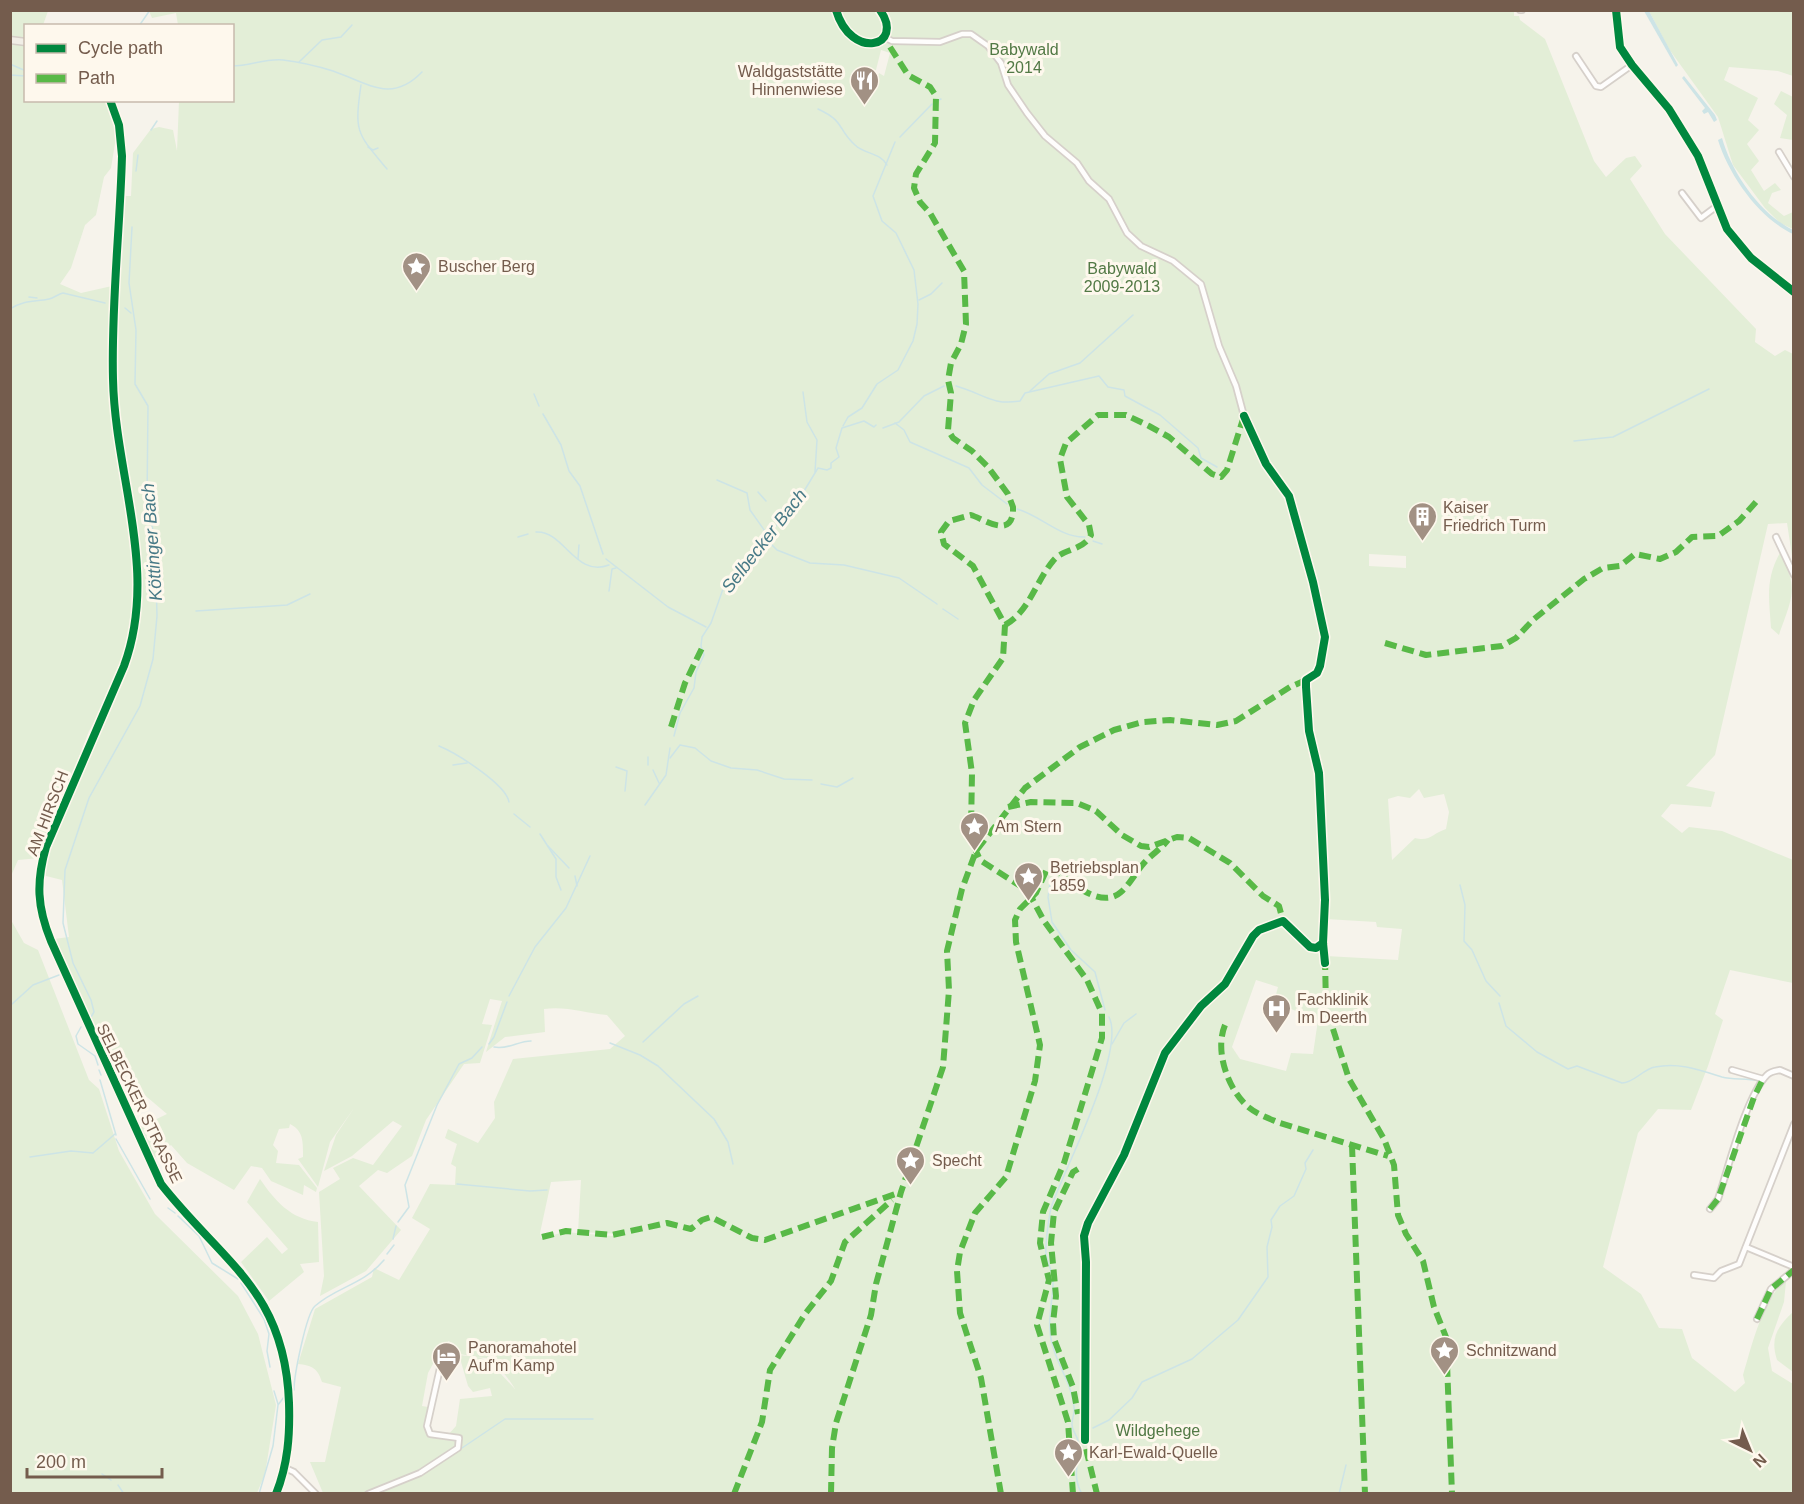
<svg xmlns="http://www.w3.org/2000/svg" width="1804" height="1504" font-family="Arial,sans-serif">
  <rect width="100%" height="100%" fill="#f6f3eb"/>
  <!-- green -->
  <g fill="#e3eed7" fill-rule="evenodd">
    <path d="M1479 10 1514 12V16H1519L1520 20 1545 39 1594 161 1606 177 1626 158 1635 156 1642 166 1630 179 1665 234 1756 329 1755 342 1775 356 1785 350 1793 354V562L1787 523 1768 524 1715 755 1686 786 1715 792 1711 807 1671 804 1661 816 1682 833 1689 827 1722 831 1793 860V983L1730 970 1715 1014 1723 1020 1708 1066 1691 1110 1658 1109 1638 1133 1603 1267 1641 1294 1659 1328 1682 1329 1692 1358 1735 1392 1745 1383 1743 1375C1751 1349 1763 1296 1786 1281L1784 1302 1768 1348 1772 1371 1793 1384V1493H371L436 1466 461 1447 460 1438 448 1435 456 1426 460 1399 492 1396 490 1388 473 1392 468 1386 459 1355 486 1358 515 1389C498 1362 489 1358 459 1354L453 1343 448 1341 442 1359 434 1362 428 1373 422 1406 428 1407 425 1426 428 1435 458 1439 457 1447 427 1466 365 1493H323L310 1462H325L341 1387 322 1382C318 1369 312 1365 298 1364L315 1309 372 1277 374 1268 399 1280 430 1229 412 1218 430 1184 455 1185 456 1167 451 1164 457 1144 445 1138 448 1129 478 1143 495 1118 494 1102 513 1059 610 1049 625 1036 607 1015C585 1013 566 1006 544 1009L545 1032 505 1037 486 1052 502 1001 490 999 482 1024 492 1025 480 1063 464 1064 426 1120 412 1156 387 1173 378 1170 359 1186 401 1230 366 1271 320 1296 324 1276 319 1192 340 1179 333 1168 353 1158 373 1165 402 1126 393 1121 352 1156 324 1171 336 1135 354 1108 330 1142 318 1187 298 1159 303 1157C303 1143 304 1131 290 1124L289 1128 279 1129 273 1145 278 1151 276 1163 299 1165 317 1188 316 1192 304 1185 303 1195 271 1181 262 1168 251 1166 234 1190 187 1163 171 1145 153 1159 138 1128 167 1114 134 1086 115 1051 103 1050 54 939 69 937 62 880 42 875 50 847 127 667C160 570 119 477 116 378 114 318 119 256 123 196H131L133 153 151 129 159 127 173 130 177 151 179 101 232 100V26L178 25 176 13 152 18 149 11ZM881 50 890 53 884 76 879 73 876 85H870L865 76 876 70ZM1369 554 1406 556V568L1369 566ZM1419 789 1424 798 1444 794 1449 812 1446 829C1433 833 1430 842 1415 838L1392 860 1388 799 1398 796 1410 798ZM1326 919 1376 922 1377 927 1402 929 1398 960 1326 956ZM1256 980 1278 987 1274 1002 1318 1020 1313 1054 1291 1053 1286 1071 1240 1059 1232 1047ZM581 1180 578 1232 625 1234 612 1236 565 1232 541 1238 540 1233 551 1182Z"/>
    <polygon points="10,11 11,10 48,11 43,25 26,26 25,38 11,36"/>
    <polygon points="1649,11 1793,11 1793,76 1778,71 1729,67 1724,80 1758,98 1748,120 1759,130 1747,144 1759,161 1751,170 1764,191 1775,183 1781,190 1772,193 1768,203 1784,216 1793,212 1793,229 1780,223 1765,208 1733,165 1718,117 1669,49"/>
    <path d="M10 45H25L26 100 107 101 118 125 111 168 104 177 96 215 85 225 71 268 60 284 81 293 112 286C111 321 108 356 110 391 119 522 169 606 89 731L40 858 18 860 11 876Z"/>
    <polygon points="1781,91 1793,97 1793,140 1780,138 1787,115 1774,104"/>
    <path d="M1781 551C1798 591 1793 595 1779 635L1771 628C1769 597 1765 579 1781 551Z"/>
    <polygon points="11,920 24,943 38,950 89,1080 99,1089 119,1151 155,1214 238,1296 258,1334 276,1405 265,1474 257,1493 11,1493"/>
    <path d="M260 1179C275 1201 291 1219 318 1222L319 1262 300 1264 304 1272 269 1301 241 1262 267 1237 282 1254 288 1249 247 1202Z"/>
    <path d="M1793 1312V1372L1777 1360C1770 1338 1777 1327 1793 1312Z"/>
  </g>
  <!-- water -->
  <g fill="#cde4e6">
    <polygon points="1644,11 1649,11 1678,65 1676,67"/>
    <polygon points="1684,76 1715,115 1717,120 1714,122 1708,112 1704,114 1702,111 1705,108 1682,78"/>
    <path d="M1722 138C1732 173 1760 214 1793 230V234C1760 219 1729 176 1718 140Z"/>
  </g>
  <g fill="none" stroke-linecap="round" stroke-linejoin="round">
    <!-- stream -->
    <g stroke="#cde4e6" stroke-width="1.5">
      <polyline points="843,11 843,10"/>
      <polyline points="139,26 150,10"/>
      <polyline points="299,62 322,40 341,37 352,25"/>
      <polyline points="10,64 26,71"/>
      <path d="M232 66C250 66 266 58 283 60 300 62 317 66 333 71 368 83 391 104 422 72"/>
      <polyline points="10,75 26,76"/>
      <path d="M361 85C354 133 357 133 387 169"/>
      <polyline points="939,100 941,99"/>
      <path d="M818 109C846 122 837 129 855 145 864 154 881 153 887 165"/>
      <polyline points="151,130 157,121"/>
      <polyline points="900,137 932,104"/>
      <polyline points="368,147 373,150 378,148"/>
      <polyline points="136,171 138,155"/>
      <polyline points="29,297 37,298"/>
      <polyline points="919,300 931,294 942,283"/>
      <polyline points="125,308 131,313"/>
      <path d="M10 309C23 300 35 302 49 299 54 298 58 294 63 293L105 303"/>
      <path d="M956 386C982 393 992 406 1020 401L1025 393 1099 376 1108 387 1124 390 1125 396 1160 415 1198 448 1201 458 1217 467"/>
      <polyline points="1030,391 1049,374 1080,363 1133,315"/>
      <polyline points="803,392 807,422 817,440 815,472"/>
      <polyline points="534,394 539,406"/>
      <polyline points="543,414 561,445 569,471 580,486 603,554"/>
      <polyline points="895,423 904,430 910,442 969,468 982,485 1007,504"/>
      <polyline points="843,426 848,417 862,408 877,384 898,370 913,341 917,324 918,304 914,270 896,233 882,221 873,196 895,142"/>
      <polyline points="883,428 899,422 924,396 944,386"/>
      <polyline points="1574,441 1613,437 1709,389"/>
      <polyline points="717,480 747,493 750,510 767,534"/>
      <polyline points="758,492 766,501"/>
      <path d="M1017 509C1040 515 1060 538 1085 537"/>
      <path d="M536 532C564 530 575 578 609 565"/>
      <polyline points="518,537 528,534"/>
      <polyline points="1093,541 1102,544"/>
      <polyline points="770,543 777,550 810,563 844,565 899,578 937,604"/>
      <polyline points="578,559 579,545"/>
      <polyline points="606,559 668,607 706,627"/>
      <polyline points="609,591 612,569 616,568"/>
      <polyline points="943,609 958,619"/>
      <polyline points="196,611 287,605 310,594"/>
      <polyline points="674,736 680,713 694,688 696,672 704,655 701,646 702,637 711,623 723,589 742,571 755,549 798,501 818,468 827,470 831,468 831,463 839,457 836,448 842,428 864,421 874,427 876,425"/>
      <path d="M439 746C456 753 506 784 509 802"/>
      <polyline points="648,757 648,765"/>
      <polyline points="670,758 680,745 695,748 711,761 731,768 757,770 784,779 812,780"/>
      <polyline points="453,765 467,763"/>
      <polyline points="616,767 627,771 625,791"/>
      <polyline points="653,770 659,783"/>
      <polyline points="821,784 837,787 853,778"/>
      <polyline points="645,805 666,775 670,748"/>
      <polyline points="514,814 530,827"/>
      <polyline points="540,834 556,859 556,877 561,890"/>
      <polyline points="548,846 569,868"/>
      <polyline points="575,876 577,886"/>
      <polyline points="1050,883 1048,897 1052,922 1071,950 1095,972 1105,1010"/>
      <polyline points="1460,885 1465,905 1464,941 1472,950 1486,981 1500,996"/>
      <polyline points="509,996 535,947 566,908 590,856"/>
      <path d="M1499 1003 1506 1026 1537 1052 1568 1069 1577 1066 1622 1083C1634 1083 1643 1069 1655 1067 1679 1062 1700 1070 1722 1077 1733 1080 1747 1078 1759 1081"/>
      <polyline points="11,1005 33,985 59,975"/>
      <polyline points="91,1017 94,1012 91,1000 73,963 63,923 65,870 89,798 140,706 153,659 157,616 155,541 147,501 148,406 135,384 136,330 129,283 132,227"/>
      <polyline points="81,1027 76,1036 78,1044 95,1056 98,1065"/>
      <polyline points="643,1042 684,1004 698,996"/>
      <polyline points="610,1043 640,1055 658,1066 714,1119 728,1142 733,1164"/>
      <polyline points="489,1044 494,1037 507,1002"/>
      <polyline points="1112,1044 1124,1023 1136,1014"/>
      <path d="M494 1047C508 1050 518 1041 531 1041"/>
      <polyline points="99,1070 101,1075"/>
      <polyline points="100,1080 116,1135"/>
      <polyline points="116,1139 150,1199"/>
      <polyline points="30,1157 71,1151 93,1153 115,1134"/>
      <polyline points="457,1184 530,1191 547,1190"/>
      <polyline points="168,1208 175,1213"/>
      <polyline points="178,1216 199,1236 212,1263 238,1279"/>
      <polyline points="398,1222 409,1207 405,1185 437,1105 459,1064 472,1058 482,1047"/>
      <polyline points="393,1239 396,1226"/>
      <polyline points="387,1254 394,1245"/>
      <polyline points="241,1283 264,1319 269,1334 267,1351 270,1367"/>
      <path d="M294 1390C294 1376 306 1314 315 1306 336 1287 363 1285 384 1260"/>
      <polyline points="274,1391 278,1404"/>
      <polyline points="1093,1428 1109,1420 1132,1398 1142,1382 1192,1359 1238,1320 1268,1277 1267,1247 1272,1227 1271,1220 1280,1206 1294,1196 1306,1169 1305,1163 1313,1150"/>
      <polyline points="462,1448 505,1419 593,1419"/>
      <polyline points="102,1474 111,1480"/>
      <polyline points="118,1485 124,1494"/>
      <polyline points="259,1494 273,1446 278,1405 284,1397"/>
      <path d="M1082 1494C1071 1476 1080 1460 1078 1441 1077 1435 1072 1431 1072 1424 1072 1418 1075 1413 1074 1407 1072 1385 1059 1368 1053 1347 1046 1325 1052 1306 1053 1285 1054 1274 1048 1265 1046 1254 1045 1246 1049 1213 1052 1205 1065 1168 1126 1051 1109 1017"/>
      <polyline points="1339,1494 1346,1465"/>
    </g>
    <defs>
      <g id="minor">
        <path d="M836 10C851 61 906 47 880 10"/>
        <polyline points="1520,10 1522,10"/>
        <polyline points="884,37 892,41 940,42 962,34 971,34 988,46 1001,63 1008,85 1027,113 1045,136 1077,163 1089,181 1109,199 1127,233 1141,246 1173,261 1201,284 1219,346 1236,386 1244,416"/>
        <polyline points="1576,56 1596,86 1601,87 1632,65"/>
        <polyline points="1779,152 1794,177"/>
        <polyline points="1682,193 1701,218 1717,206"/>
        <polyline points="1776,537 1794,575"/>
        <polyline points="1732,1070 1763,1079"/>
        <path d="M1710 1209 1718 1199C1728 1169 1746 1096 1767 1075 1771 1071 1775 1071 1780 1070L1794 1076"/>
        <polyline points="1746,1247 1794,1267"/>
        <polyline points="1694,1275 1714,1278 1721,1271 1739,1264 1794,1124"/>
        <polyline points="1757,1319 1771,1289 1794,1270"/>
        <polyline points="285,1468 294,1472 316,1494"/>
        <polyline points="368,1494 420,1473 458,1448 459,1438 430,1434 427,1426 442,1359"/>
      </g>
      <g id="major">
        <polyline points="1616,10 1620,47 1632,65 1669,109 1698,156 1727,229 1751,258 1794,292"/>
        <polyline points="10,40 26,42"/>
        <path d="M110 100 119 125 122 156C120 230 111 305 113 379 115 476 159 571 124 666L46 847C36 882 37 907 51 941L161 1184C223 1263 285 1290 289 1403 290 1435 288 1464 276 1494"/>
      </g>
    </defs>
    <!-- minor casing -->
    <use href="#minor" stroke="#d6d0ca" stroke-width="8"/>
    <!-- major casing -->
    <use href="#major" stroke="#d5cec7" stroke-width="9"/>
    <!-- minor -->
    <use href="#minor" stroke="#fefdfc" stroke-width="4.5"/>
    <!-- major -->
    <use href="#major" stroke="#f1eee6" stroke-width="6"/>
    <!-- quiet -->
    <g stroke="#58b947" stroke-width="6" stroke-dasharray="12 6" stroke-linecap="butt">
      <path d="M890 47 908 75 930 87 936 96 935 143 916 174 914 188 920 202 930 213 964 271 966 324 961 344 951 363 948 380 951 393 948 430 953 438 972 451 988 467 1008 494 1013 507C1014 541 984 519 971 515L949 521 941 532 944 544 973 566 1005 625 1003 658 974 700 965 723 972 773 971 831 976 851 980 860 1028 891 1044 921 1087 980 1102 1013V1038L1064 1163 1043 1212 1040 1243 1049 1280 1037 1325 1068 1422 1073 1494"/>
      <path d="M1005 625C1029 612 1036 581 1053 561 1063 548 1083 551 1091 535L1089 525 1067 497 1060 459 1066 443 1098 415H1126L1149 426 1169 437 1212 474 1221 477 1227 470 1244 416"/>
      <polyline points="1385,643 1426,655 1502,646 1516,638 1534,619 1584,579 1603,568 1620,566 1635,554 1660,559 1676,552 1692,537 1718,536 1739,521 1756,502"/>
      <polyline points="671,727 685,683 704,644"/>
      <polyline points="1008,807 1031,802 1077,803 1096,811 1122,835 1141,846 1149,847 1177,837 1189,838 1230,863 1263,896 1279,906 1283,921"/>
      <polyline points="1325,958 1326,1007 1349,1079 1384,1139 1394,1165 1398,1215 1406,1234 1423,1261 1434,1307 1446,1337 1452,1494"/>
      <path d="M1225 1025C1215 1049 1226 1084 1244 1103 1253 1113 1268 1118 1280 1123L1388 1156"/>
      <polyline points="1352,1145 1365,1494"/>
      <polyline points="1078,1169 1073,1172 1054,1212 1051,1243 1056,1296 1053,1323 1054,1339 1073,1387 1078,1414"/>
      <polyline points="1710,1209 1718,1199 1754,1097 1763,1079"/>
      <polyline points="542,1237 566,1231 612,1235 667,1223 691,1229 702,1220 711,1217 752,1238 765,1240 901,1192"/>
      <polyline points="1757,1319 1771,1289 1794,1270"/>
      <polyline points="1086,1449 1097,1494"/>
      <polyline points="734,1494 762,1422 770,1370 805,1314 831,1281 845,1242 892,1200"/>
      <polyline points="831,1494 832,1448 836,1423 871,1315 876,1284 901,1192 943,1067 949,990 947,951 962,889 976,851 1025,788 1080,747 1114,730 1143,722 1170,720 1217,725 1236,721 1290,687 1306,680"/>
      <path d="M1001 1494 981 1378 960 1313 957 1271 960 1252 975 1213 1006 1177 1035 1081 1040 1045 1016 942 1015 920 1020 909 1036 893 1047 869H1055C1070 882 1101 910 1121 892 1130 884 1136 872 1144 863 1152 854 1161 849 1168 840"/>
    </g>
    <defs>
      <g id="cycleway">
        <path d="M836 10C851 61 906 47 880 10"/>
        <polyline points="1616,10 1620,47 1632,65 1669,109 1698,156 1727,229 1751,258 1794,292"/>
        <path d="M110 100 119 125 122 156C120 230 111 305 113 379 115 476 159 571 124 666L46 847C36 882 37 907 51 941L161 1184C223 1263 285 1290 289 1403 290 1435 288 1464 276 1494"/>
        <polyline points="1244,416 1266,464 1289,496 1313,582 1325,637 1320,666 1317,673 1306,680 1306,687 1309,731 1319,773 1325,900 1323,943 1325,963"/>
        <polyline points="1085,1440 1086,1262 1084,1236 1088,1223 1124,1155 1165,1053 1201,1006 1225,984 1253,936 1259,930 1283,921 1310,947 1316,948 1323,943"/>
      </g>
    </defs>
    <!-- cycleway casing -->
    <use href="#cycleway" stroke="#fef8ed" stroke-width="11"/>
    <!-- cycleway -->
    <use href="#cycleway" stroke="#00873e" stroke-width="8"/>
  </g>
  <!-- icons -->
  <defs>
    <symbol id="restaurant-pin" viewBox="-11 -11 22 30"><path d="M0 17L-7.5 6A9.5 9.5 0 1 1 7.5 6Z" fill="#a29184" stroke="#fef8ed"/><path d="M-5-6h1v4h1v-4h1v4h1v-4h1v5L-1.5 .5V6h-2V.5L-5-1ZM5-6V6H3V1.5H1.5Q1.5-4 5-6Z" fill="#fff"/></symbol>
    <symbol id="sight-pin" viewBox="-11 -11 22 30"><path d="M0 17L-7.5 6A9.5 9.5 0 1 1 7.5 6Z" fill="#a29184" stroke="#fef8ed"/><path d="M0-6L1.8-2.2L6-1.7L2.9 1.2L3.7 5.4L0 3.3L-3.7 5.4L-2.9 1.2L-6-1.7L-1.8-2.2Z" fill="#fff"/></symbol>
    <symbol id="building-pin" viewBox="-11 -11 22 30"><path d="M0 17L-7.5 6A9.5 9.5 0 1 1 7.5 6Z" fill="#a29184" stroke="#fef8ed"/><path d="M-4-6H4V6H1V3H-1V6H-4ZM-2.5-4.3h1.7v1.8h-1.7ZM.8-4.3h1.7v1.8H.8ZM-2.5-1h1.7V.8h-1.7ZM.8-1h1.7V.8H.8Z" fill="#fff"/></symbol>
    <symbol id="hospital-pin" viewBox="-11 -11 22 30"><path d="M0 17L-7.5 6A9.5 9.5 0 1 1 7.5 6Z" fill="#a29184" stroke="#fef8ed"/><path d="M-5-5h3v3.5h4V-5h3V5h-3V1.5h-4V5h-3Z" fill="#fff"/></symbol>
    <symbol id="hotel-pin" viewBox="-11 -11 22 30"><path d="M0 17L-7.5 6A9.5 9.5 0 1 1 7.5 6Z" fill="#a29184" stroke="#fef8ed"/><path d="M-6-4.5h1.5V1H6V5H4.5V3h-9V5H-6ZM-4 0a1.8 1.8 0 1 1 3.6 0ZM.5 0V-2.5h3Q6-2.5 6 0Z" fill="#fff"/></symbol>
  </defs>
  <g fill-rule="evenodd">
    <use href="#restaurant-pin" x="848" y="64" width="33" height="45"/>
    <use href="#sight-pin" x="400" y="250" width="33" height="45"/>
    <use href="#building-pin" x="1406" y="500" width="33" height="45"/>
    <use href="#sight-pin" x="958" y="810" width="33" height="45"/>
    <use href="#sight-pin" x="1012" y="860" width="33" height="45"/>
    <use href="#hospital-pin" x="1260" y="992" width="33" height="45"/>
    <use href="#sight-pin" x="894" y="1144" width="33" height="45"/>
    <use href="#sight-pin" x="1428" y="1334" width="33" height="45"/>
    <use href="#hotel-pin" x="430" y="1340" width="33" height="45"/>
    <use href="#sight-pin" x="1052" y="1436" width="33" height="45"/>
  </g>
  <g text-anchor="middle" stroke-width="6" stroke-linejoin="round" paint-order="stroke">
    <!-- park labels -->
    <g font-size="16" fill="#527945" stroke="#fef8ed">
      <text x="1024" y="55">Babywald<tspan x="1024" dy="18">2014</tspan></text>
      <text x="1122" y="274">Babywald<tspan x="1122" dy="18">2009-2013</tspan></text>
      <text x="1158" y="1436">Wildgehege</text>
    </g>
    <!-- poi labels -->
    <g font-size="16" fill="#745c4d" stroke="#fef8ed" text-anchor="start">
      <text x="843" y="77" text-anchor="end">Waldgaststätte<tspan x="843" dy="18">Hinnenwiese</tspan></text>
      <text x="438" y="272">Buscher Berg</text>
      <text x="1443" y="513">Kaiser<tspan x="1443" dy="18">Friedrich Turm</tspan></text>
      <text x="995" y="832">Am Stern</text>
      <text x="1050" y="873">Betriebsplan<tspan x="1050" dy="18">1859</tspan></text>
      <text x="1297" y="1005">Fachklinik<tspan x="1297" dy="18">Im Deerth</tspan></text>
      <text x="932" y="1166">Specht</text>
      <text x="468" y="1353">Panoramahotel<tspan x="468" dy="18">Auf'm Kamp</tspan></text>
      <text x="1466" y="1356">Schnitzwand</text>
      <text x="1089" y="1458">Karl-Ewald-Quelle</text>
    </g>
    <!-- street labels -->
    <g font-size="16" fill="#745c4d" stroke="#fef8ed">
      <text transform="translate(47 813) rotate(-69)" y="6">AM HIRSCH</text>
      <text transform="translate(140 1103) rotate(64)" y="6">SELBECKER STRASSE</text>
    </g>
    <!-- water labels -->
    <g font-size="18" font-style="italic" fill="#477986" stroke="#fef8ed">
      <text transform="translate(764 541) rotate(-52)" y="6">Selbecker Bach</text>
      <text transform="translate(152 542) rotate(-94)" y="6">Köttinger Bach</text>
    </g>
  </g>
  <!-- border -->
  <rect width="1804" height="1504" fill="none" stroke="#745c4d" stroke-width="24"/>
  <!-- legend -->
  <rect x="24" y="24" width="210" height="78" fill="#fef8ed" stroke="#c7baad" stroke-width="1.5"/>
  <rect x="36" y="44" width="30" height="9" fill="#00873e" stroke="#c7baad" stroke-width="1.5"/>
  <text x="78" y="54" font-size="18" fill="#745c4d">Cycle path</text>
  <rect x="36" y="74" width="30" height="9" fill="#58b947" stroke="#c7baad" stroke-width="1.5"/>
  <text x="78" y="84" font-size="18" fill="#745c4d">Path</text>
  <!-- north arrow -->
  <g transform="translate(1750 1450) rotate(137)" stroke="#fef8ed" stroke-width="4.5" paint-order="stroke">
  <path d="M0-4.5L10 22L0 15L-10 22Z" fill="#745c4d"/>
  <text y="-9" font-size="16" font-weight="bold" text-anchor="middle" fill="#745c4d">N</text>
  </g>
  <!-- scale -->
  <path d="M27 1468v9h135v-9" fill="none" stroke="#745c4d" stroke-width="3"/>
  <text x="36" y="1468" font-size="18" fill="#745c4d" stroke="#fef8ed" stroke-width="4.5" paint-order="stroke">200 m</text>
</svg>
